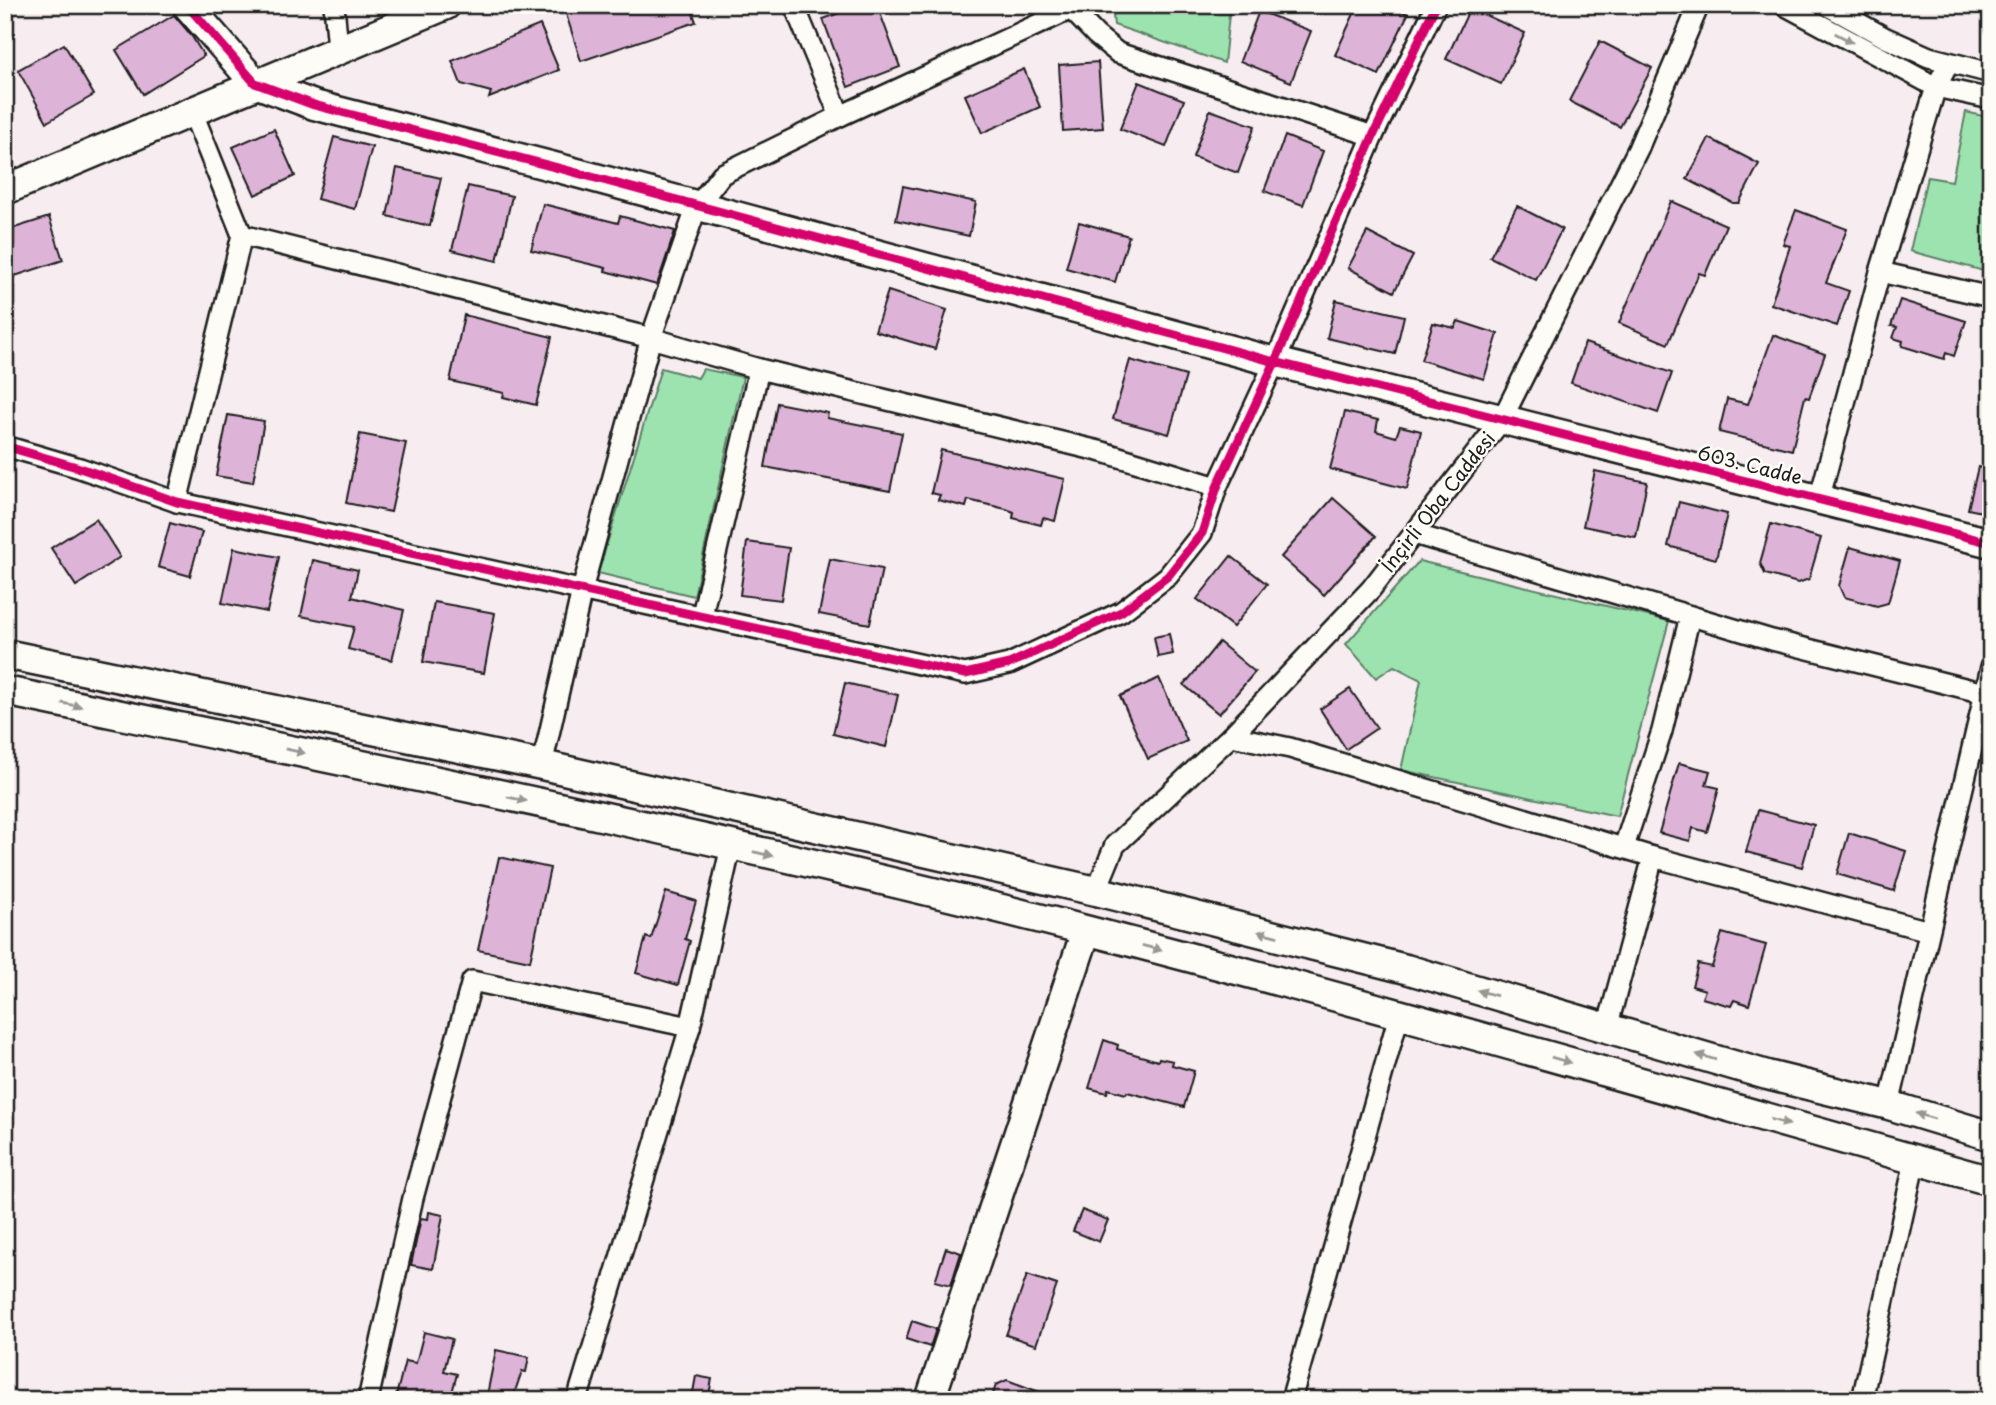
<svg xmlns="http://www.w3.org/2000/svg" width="1996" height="1405" font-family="'Playpen Sans',sans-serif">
  <rect width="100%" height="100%" fill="#f7edf1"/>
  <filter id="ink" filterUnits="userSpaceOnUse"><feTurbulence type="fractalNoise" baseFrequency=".0143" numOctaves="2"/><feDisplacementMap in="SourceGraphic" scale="14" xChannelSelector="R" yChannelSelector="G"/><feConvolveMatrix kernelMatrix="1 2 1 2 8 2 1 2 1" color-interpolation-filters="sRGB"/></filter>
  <g filter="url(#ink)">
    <!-- green -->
    <g fill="#9de3b0" stroke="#5c8066" stroke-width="2">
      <polygon points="1121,5 1230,5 1224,63 1114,25 1113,16"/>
      <polygon points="1966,112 1991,118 1991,273 1910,251 1927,177 1952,181"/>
      <polygon points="661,368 698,378 703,369 743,377 694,596 598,573"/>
      <polygon points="1419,561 1669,621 1617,816 1401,770 1421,680 1394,666 1376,678 1346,644"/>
    </g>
    <!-- building -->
    <g fill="#deb3d8" stroke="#1c1c1c" stroke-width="2">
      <polygon points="594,5 690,5 696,22 581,61 566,14"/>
      <polygon points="861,5 877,5 900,67 848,87 823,19"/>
      <polygon points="1358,5 1388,5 1408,14 1379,75 1335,55"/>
      <polygon points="1470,8 1525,33 1501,84 1446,59"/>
      <polygon points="1259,11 1311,31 1291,82 1240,61"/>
      <polygon points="174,15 191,35 204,56 143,94 116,50"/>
      <polygon points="540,25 559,70 489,98 491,92 461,84 452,61"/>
      <polygon points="1600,41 1652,68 1620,127 1569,101"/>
      <polygon points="64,44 94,95 47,122 18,70"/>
      <polygon points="1098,62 1103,128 1063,131 1059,65"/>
      <polygon points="1024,69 1040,107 982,133 965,95"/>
      <polygon points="1139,82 1184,100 1166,147 1120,129"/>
      <polygon points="1210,110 1255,126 1238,173 1193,157"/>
      <polygon points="274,129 295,176 255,195 233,147"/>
      <polygon points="1285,136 1323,151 1303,205 1264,191"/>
      <polygon points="334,137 372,147 355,209 317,199"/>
      <polygon points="1709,138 1759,164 1739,203 1733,203 1687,179"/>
      <polygon points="397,168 441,178 430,226 387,216"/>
      <polygon points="468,186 512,196 497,261 452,250"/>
      <polygon points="903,186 976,202 969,236 896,220"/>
      <polygon points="1671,201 1726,225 1705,275 1699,273 1668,344 1619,323"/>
      <polygon points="543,204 618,223 620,216 675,231 657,285 605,271 606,268 531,250"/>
      <polygon points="1517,206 1562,229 1536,280 1490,257"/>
      <polygon points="1796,210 1847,229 1826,283 1849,291 1837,326 1771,304 1790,246 1783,244"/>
      <polygon points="49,217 63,260 15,276 5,246 5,231"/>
      <polygon points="1079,222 1129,236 1115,282 1066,268"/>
      <polygon points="1367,232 1413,256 1394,292 1348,268"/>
      <polygon points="888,291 947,310 935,349 875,331"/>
      <polygon points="1336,300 1404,316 1395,354 1327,338"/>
      <polygon points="1900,300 1966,321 1954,356 1946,353 1944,359 1902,346 1903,341 1893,338 1897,327 1891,326"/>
      <polygon points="464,315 552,337 536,405 503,397 504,393 450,381"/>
      <polygon points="1458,321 1498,334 1484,379 1421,360 1433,323 1455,328"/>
      <polygon points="1773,335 1825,354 1809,398 1805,397 1792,450 1719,432 1727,399 1748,404"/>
      <polygon points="1585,343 1672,373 1658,413 1571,383"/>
      <polygon points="1130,360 1186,376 1169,434 1113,419"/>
      <polygon points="777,403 828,413 827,418 902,433 890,491 765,467"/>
      <polygon points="1345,412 1378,420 1376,431 1396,437 1400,426 1421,431 1407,489 1330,469"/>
      <polygon points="228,415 264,421 253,482 216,476"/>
      <polygon points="360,434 406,443 391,512 346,503"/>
      <polygon points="941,450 1065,479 1055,521 1043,518 1041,525 1013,518 1014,512 1006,509 968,500 966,507 938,500 940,495 931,493"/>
      <polygon points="1978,467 1991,470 1991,514 1968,509"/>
      <polygon points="1595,471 1647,482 1636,537 1583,526"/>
      <polygon points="1333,498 1376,536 1324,595 1281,557"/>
      <polygon points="1679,502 1727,514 1716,559 1668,546"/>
      <polygon points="96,519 120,557 76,586 51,548"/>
      <polygon points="170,523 202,532 190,576 158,567"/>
      <polygon points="1771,524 1821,538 1809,579 1798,583 1765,574 1760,563"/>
      <polygon points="747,542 789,548 781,600 740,595"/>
      <polygon points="1850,547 1900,561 1888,603 1877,606 1844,597 1839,586"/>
      <polygon points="234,548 279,557 267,612 222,603"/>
      <polygon points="1231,556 1267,584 1233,627 1197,599"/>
      <polygon points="830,559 882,569 870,624 819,614"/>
      <polygon points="313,560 358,570 352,597 404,610 392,660 348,649 354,627 301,616"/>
      <polygon points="434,602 495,613 484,673 423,662"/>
      <polygon points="1169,634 1173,654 1158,657 1154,637"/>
      <polygon points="1219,642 1255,672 1219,714 1184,685"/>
      <polygon points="1159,678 1187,741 1148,759 1120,696"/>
      <polygon points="845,683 898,695 886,747 833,734"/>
      <polygon points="1350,689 1377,728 1346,749 1320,709"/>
      <polygon points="1679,763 1710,771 1706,785 1719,788 1707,832 1693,828 1690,841 1659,833"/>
      <polygon points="1758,810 1814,825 1802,867 1746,852"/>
      <polygon points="1849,833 1906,851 1894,891 1837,874"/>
      <polygon points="499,857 550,868 530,961 478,950"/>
      <polygon points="666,892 696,901 685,939 690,941 678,985 636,973 646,937 651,939"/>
      <polygon points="1722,933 1766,945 1749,1005 1734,1000 1731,1006 1702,998 1705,990 1692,986 1698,964 1712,967"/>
      <polygon points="1104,1040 1118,1045 1117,1049 1158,1061 1159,1058 1173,1061 1172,1065 1194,1071 1184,1107 1127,1092 1126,1094 1108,1089 1107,1093 1089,1088"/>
      <polygon points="1082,1210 1108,1220 1099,1242 1073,1231"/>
      <polygon points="429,1212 443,1215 433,1269 411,1265 421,1218 428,1219"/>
      <polygon points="946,1248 961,1253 951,1285 935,1281"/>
      <polygon points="1027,1275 1057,1285 1036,1345 1006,1335"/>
      <polygon points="912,1321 936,1329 930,1347 906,1339"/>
      <polygon points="424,1332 452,1339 444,1371 457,1374 450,1400 439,1400 419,1395 417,1400 411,1400 396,1396 405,1361 416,1363"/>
      <polygon points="496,1350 529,1357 526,1372 522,1371 512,1400 486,1400"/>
      <polygon points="696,1376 712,1379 708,1400 692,1398"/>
      <polygon points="1007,1380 1056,1398 1056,1400 991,1400 996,1385"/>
    </g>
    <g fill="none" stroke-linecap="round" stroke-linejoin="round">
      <defs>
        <g id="street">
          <polyline points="334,5 338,48"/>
          <polyline points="794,5 840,116"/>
          <polyline points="1784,5 1936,87 1991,99"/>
          <polyline points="1826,5 1886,38 1929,57 1991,73"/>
          <polyline points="1072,10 1096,35 1118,53 1373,136"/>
          <polyline points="242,235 651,338 759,369 1103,452 1217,487"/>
          <polyline points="1880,272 1991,297"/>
          <polyline points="5,446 80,468 177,502 965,674 1009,664 1121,612 1168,576 1202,533 1217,487 1275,362 1373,136 1436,5"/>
          <polyline points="1819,500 1880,272 1936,87 1949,63"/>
          <polyline points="177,502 242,235 192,111"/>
          <polyline points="1414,534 1772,640 1984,693"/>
          <polyline points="702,615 759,369"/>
          <polyline points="1231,736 1290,748 1653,857 1929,931"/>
          <polyline points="542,765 582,590 651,338 697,206 722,174 840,116 1080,5"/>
          <polyline points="1624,847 1662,731 1690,616"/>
          <polyline points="1096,891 1115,845 1231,736 1371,589 1501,421 1638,149 1699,5"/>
          <polyline points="1607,1028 1653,857"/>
          <polyline points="1889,1105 1991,667"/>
          <polyline points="368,1400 413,1198 472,981 690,1027"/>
          <polyline points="577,1400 690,1027 731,846"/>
          <polyline points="1291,1400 1399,1015"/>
          <polyline points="1862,1400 1915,1160"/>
        </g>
        <g id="secondary">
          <polyline points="187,5 255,83 314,105 566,170 1275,362 1991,543"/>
          <polyline points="5,190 446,5"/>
          <polyline points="5,654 542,765 1096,891 1406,969 1767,1075 1889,1105 1991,1136"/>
          <path d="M5 691C367 766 731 839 1089 931 1391 1009 1691 1097 1991 1181"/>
          <polyline points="930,1400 1086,931"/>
        </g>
      </defs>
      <!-- street casing -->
      <use href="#street" stroke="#1c1c1c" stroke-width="24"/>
      <!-- secondary casing -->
      <use href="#secondary" stroke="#1c1c1c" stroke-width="33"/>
      <!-- street -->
      <use href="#street" stroke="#fdfcf7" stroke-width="19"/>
      <!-- secondary -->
      <use href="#secondary" stroke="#fdfcf7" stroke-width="28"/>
      <defs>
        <g id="cycleway">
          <polyline points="187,5 255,83 314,105 566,170 1275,362 1991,543"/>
          <polyline points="5,446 80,468 177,502 965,674 1009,664 1121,612 1168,576 1202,533 1217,487 1275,362 1373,136 1436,5"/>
        </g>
      </defs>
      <!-- cycleway casing -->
      <use href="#cycleway" stroke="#fdfcf7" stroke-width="13"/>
      <!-- cycleway -->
      <use href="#cycleway" stroke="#d6006c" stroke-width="9"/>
    </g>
    <!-- one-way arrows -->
    <defs><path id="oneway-solid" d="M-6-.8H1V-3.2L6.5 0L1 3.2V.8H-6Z" transform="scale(1.75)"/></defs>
    <g fill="#989794">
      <use href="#oneway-solid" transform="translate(1844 38) rotate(28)"/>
      <use href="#oneway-solid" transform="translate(72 705) rotate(12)"/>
      <use href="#oneway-solid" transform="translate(295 751) rotate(12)"/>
      <use href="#oneway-solid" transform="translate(517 799) rotate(12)"/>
      <use href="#oneway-solid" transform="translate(763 854) rotate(13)"/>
      <use href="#oneway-solid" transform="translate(1268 934) rotate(-166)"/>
      <use href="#oneway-solid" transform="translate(1152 948) rotate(15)"/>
      <use href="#oneway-solid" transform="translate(1487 993) rotate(-164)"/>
      <use href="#oneway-solid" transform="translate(1706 1057) rotate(-164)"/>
      <use href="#oneway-solid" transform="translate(1561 1060) rotate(16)"/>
      <use href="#oneway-solid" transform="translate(1925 1116) rotate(-163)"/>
      <use href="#oneway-solid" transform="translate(1780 1122) rotate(16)"/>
    </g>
  </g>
  <g text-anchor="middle" stroke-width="5" stroke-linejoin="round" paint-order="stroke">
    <!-- street labels -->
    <g font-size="19" fill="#1c1c1c" stroke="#fdfcf7">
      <text transform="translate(1750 465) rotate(14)" y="7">603. Cadde</text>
      <text transform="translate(1438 502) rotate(-52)" y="7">İnçirli Oba Caddesi</text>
    </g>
  </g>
  <!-- margin -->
  <rect width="1996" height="1405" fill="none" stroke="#fdfcf7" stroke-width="28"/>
  <rect x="14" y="14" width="1968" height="1377" fill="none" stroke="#1c1c1c" stroke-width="2.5" filter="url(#ink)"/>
</svg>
